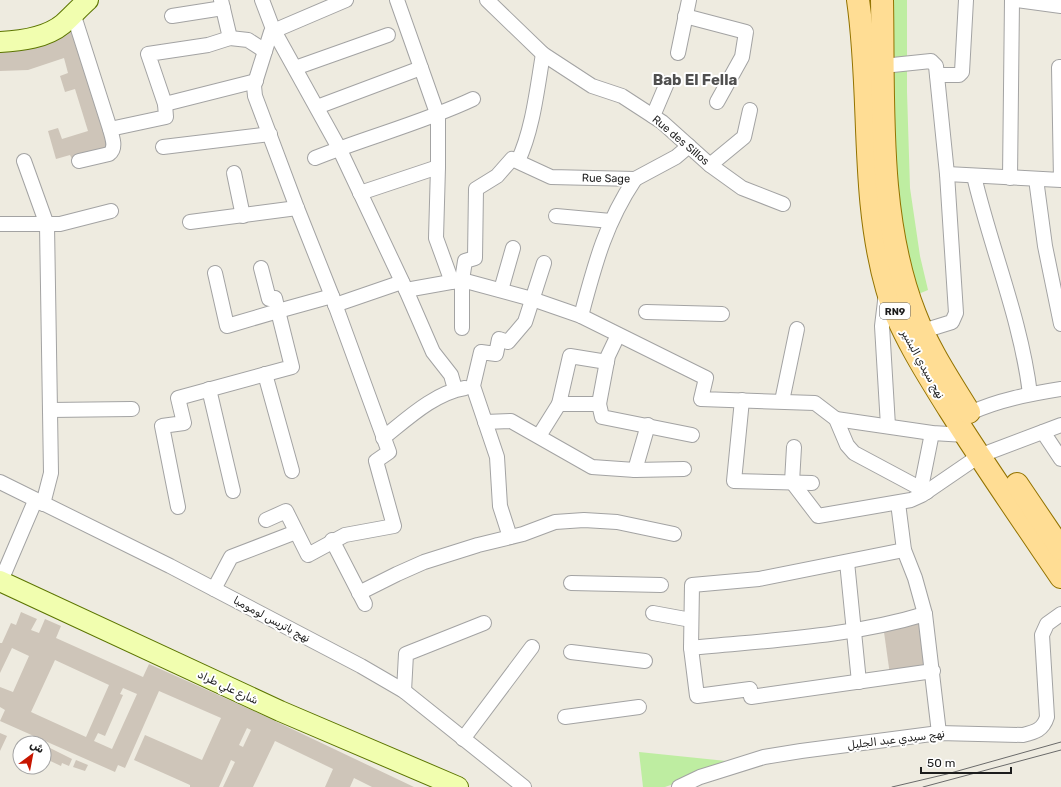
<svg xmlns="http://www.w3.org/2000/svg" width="1061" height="787" font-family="Rubik,'Noto Naskh Arabic',sans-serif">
  <rect width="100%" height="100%" fill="#eeebe0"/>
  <!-- grass -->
  <g fill="#beeda1">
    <polygon points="891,0 907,0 907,92 910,188 920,256 928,290 916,295 896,190"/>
    <polygon points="639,752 736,762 665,787 643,787"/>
  </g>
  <!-- building -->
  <g fill="#cec5b9" fill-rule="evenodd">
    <polygon points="74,27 110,148 72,159 70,155 56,159 48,131 58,128 62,139 88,131 75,89 65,92 60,76 68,73 64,58 28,70 0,71 0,44"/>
    <path d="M21 612 37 619 31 630 39 633 45 619 61 626 56 638 143 677 149 664 254 711 414 787H372L354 778 350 787H325L333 769 275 741 253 787H223L235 762 231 760 219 787H190V785L134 760 145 735 202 760 221 718 159 691 125 768 118 765 115 772 0 721 5 710 0 707V687L13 692 29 656 12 648 0 673V643H2L11 623 16 625ZM55 660 109 685 86 737 31 712ZM123 688 137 694 112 749 94 741 98 733 105 736 123 695 120 694ZM247 728 251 730 243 747 239 745Z"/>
    <polygon points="919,618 929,669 890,675 883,625"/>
    <polygon points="0,733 7,736 0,751"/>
    <polygon points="26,737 34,741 33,743 23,743"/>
    <polygon points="44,745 72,759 69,766 62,763 61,766 44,758"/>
    <polygon points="76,760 88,765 85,771 73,767"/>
  </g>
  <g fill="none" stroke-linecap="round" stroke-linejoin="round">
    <defs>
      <g id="street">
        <polyline points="262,0 273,29 339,148 406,290 433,352 451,375 455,389"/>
        <polyline points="397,0 438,116 438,167 436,238 452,282"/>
        <polyline points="487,0 543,54 592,86 622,96 662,122 710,165 742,188 783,204"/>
        <polyline points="1016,0 1061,6"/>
        <path d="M73 13 110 129C112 137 117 148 109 154L79 161"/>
        <polyline points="172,16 223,8"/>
        <polyline points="685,16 746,32 742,57 717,102"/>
        <polyline points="230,38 248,40 265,51"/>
        <polyline points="678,53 689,0"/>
        <polyline points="883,66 931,61 936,66 947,174 956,313 952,322 923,331"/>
        <polyline points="295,68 388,35"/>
        <polyline points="937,75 959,75 962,72 966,0"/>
        <polyline points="165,104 256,81"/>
        <polyline points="317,107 421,68"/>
        <polyline points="653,116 667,83"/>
        <polyline points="110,129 166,117 165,104 148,54 208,45 230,38 221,0"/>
        <polyline points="163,147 270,134"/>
        <path d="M315 158C367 137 422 123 473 99"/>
        <polyline points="24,161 47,225 51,473 43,504"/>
        <path d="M518 161C533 129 537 89 543 54"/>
        <polyline points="710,165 744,137 750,110"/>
        <polyline points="234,173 243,216"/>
        <polyline points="947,174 1061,180 1059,67 1061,67"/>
        <path d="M974 176C991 249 1021 319 1030 394"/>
        <polyline points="1010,178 1012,0"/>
        <polyline points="1036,179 1045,246 1061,324"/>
        <polyline points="360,193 438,167"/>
        <polyline points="556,216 611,221"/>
        <polyline points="190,222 297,208"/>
        <polyline points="0,224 60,224 111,211"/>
        <polyline points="215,273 227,326 278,311 275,298 269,299 261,268"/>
        <polyline points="406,290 462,280 532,299 581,316 706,378 701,399 815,403 836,419 847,445 854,453 927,492"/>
        <polyline points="501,290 513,248"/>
        <polyline points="886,293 882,326 888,426"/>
        <polyline points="335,305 402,282"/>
        <polyline points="646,312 722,314"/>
        <path d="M581 316C595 264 605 224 635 179"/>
        <polyline points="462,328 462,280 465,261 475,258 476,189 497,176 512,159 551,177 635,179 676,157 689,146"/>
        <polyline points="265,374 292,471"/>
        <polyline points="209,389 233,491"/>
        <polyline points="742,400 734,481 812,483"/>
        <polyline points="782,401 797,329"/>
        <polyline points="559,404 570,356 607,362"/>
        <polyline points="599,404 602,417 692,435"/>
        <polyline points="50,410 132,409"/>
        <path d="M970 413C998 400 1030 394 1061 389"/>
        <polyline points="836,419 932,433 966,435"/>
        <polyline points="485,422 511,421 592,467 635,470 684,469"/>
        <polyline points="1043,432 1061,459"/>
        <polyline points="539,436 559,404 599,404 608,356 618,335"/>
        <path d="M383 438C407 419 434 393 465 388"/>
        <polyline points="794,447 792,482 818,516 911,500 922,495 979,456 1061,425"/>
        <polyline points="635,470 648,425"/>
        <polyline points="0,482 170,566 361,666 404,691 524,787"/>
        <polyline points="921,488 932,433"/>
        <polyline points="898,503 904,550 915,578 925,614 939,733"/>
        <polyline points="178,507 162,426 184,423 178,398 292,367 278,311 332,296"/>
        <polyline points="266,520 286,511 308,555 345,535 394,526 376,461 389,452 332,296 297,208 255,96 254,86 271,32 346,0"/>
        <polyline points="510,537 500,506 497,457 473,386 481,352 496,354 499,339 508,342 525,322 544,263"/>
        <polyline points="332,540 365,604"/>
        <polyline points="904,550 759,579 692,585 691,648 697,696 750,689 751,697 933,671"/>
        <polyline points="847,562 859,682"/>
        <polyline points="0,583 35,501"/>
        <polyline points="571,583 661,585"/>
        <polyline points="214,589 231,557 296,532"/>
        <polyline points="359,593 397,574 424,562 478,545 523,534 555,522 584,520 617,522 674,534"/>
        <polyline points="653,613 691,620"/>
        <path d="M691 648C769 640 850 637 925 614"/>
        <polyline points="571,652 645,661"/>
        <polyline points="404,691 406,654 484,623"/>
        <polyline points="565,717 639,707"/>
        <polyline points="463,739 532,647"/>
        <path d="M679 787 700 777 764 757 801 751 939 733 1023 735C1035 732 1043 730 1047 717L1042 635 1047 624 1061 614"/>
      </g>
      <g id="secondary">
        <path d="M0 42C21 41 46 38 63 24 71 17 79 8 88 0"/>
        <polyline points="0,581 280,711 458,787"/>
      </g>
      <g id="primary">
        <path d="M858 0C872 96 860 195 887 289 898 328 927 374 949 409 985 466 1023 521 1061 577"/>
        <path d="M882 0C884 102 877 218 915 314 928 348 950 381 969 412"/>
        <polyline points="1017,484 1061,549"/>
      </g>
    </defs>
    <!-- street casing -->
    <use href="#street" stroke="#a3a3a3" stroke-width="16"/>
    <!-- secondary casing -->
    <use href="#secondary" stroke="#5c7500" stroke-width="22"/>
    <!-- primary casing -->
    <use href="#primary" stroke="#937300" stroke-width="24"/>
    <!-- street -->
    <use href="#street" stroke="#fff" stroke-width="14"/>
    <!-- secondary -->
    <use href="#secondary" stroke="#f1feaf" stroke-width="20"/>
    <!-- primary -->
    <use href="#primary" stroke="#ffdd94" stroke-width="22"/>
    <!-- tram -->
    <g stroke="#6a6a6a" stroke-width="1">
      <polyline points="892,787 947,774 1061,742"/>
      <polyline points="923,787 1061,750"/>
    </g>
  </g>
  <g text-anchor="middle" stroke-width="4" stroke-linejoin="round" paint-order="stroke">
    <!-- shield labels -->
    <rect fill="#fff" stroke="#606060" stroke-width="1" x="880" y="303" width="30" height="16" rx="3"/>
    <g font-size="10" font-weight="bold" fill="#1c1c1c">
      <text x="895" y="315">RN9</text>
    </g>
    <!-- street labels -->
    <g font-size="11" fill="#1c1c1c" stroke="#fff">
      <text transform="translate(681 140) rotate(40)" y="4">Rue des Sillos</text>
      <text transform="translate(606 178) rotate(1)" y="4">Rue Sage</text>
      <text transform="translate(923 364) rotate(61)" y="4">نهج سيدي البشير</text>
      <text transform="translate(272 619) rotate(28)" y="4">نهج باتريس لومومبا</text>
      <text transform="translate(228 687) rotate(25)" y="4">شارع علي طراد</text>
      <text transform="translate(896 739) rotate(-7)" y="4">نهج سيدي عبد الجليل</text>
    </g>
    <!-- district labels -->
    <g font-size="15" font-weight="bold" fill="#4f4f4f" stroke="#fff">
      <text x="695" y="85">Bab El Fella</text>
    </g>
  </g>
  <!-- north arrow -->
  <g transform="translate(32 755) rotate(32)"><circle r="19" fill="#ffffff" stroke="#a4a4a4"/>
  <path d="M0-3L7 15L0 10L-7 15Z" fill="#c71600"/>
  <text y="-6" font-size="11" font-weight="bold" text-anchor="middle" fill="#1c1c1c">ش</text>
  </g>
  <!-- scale -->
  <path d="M921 767v6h90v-6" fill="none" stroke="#1c1c1c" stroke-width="2"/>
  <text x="927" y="767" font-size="12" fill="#1c1c1c" stroke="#ffffff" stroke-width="3" paint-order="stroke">50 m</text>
</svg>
